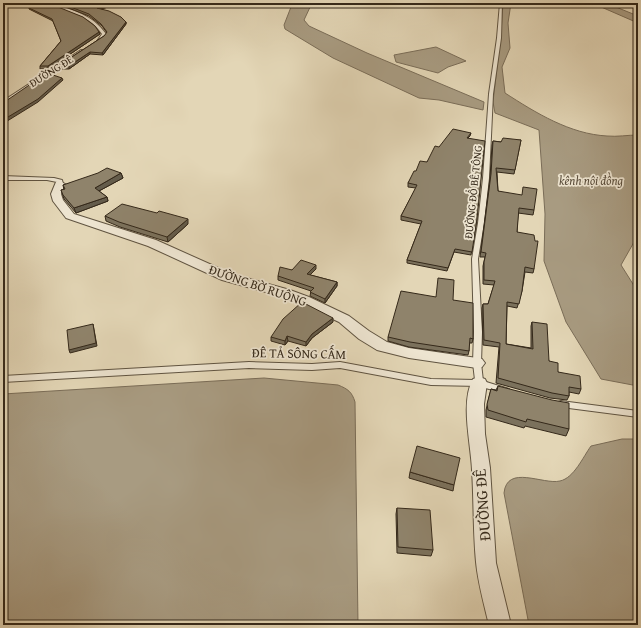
<svg xmlns="http://www.w3.org/2000/svg" width="641" height="628" font-family="'Gentium Book Plus',serif">
  <rect width="100%" height="100%" fill="#e3d6b6"/>
  <filter id="stains"><feTurbulence type="fractalNoise" baseFrequency=".005" numOctaves="4"/><feColorMatrix values="0 0 0 0 .2 0 0 0 0 .09 0 0 0 0 .02 0 0 0 .5 -.17"/></filter>
  <radialGradient id="worn" r=".72"><stop offset=".6" stop-color="#630" stop-opacity="0"/><stop offset="1" stop-color="#630" stop-opacity=".3"/></radialGradient>
  <!-- water -->
  <g fill="#a89b81" stroke="#7a6d58">
    <polygon points="289,3 312,3 304,20 309,26 367,53 484,102 483,110 439,100 419,98 333,58 285,29 284,25 291,7"/>
    <path d="M503 3H511L508 23 510 48 502 67 505 93C536 113 570 134 607 136 617 137 628 135 638 135V235L621 265 638 292V386L601 379 566 322 544 261 545 214 539 130 495 113 493 102 501 33Z"/>
    <polygon points="592,3 606,3 638,16 638,23"/>
    <polygon points="436,47 466,61 448,67 438,73 396,62 394,55"/>
    <path d="M264 378 338 385C348 389 352 392 355 402L358 625H3V394Z"/>
    <path d="M622 439H638V625H529L504 493C507 464 543 485 560 481 574 478 583 457 591 446Z"/>
  </g>
  <g fill="none" stroke-linecap="round" stroke-linejoin="round">
    <defs>
      <g id="lane">
        <path d="M48 3H52C73 11 92 14 106 34L97 44H95L102 34C88 13 68 14 48 3Z"/>
        <polygon points="500,3 502,3 501,38 493,94 489,178 484,223 478,259 482,332 481,363 483,381 509,389 510,391 509,393 506,394 479,386 431,385 340,368 312,370 249,368 3,382 3,376 249,362 312,364 340,362 431,379 475,380 473,363 474,332 472,259 478,223 483,178 489,94 497,38"/>
        <polygon points="81,50 84,51 3,104 3,101"/>
        <polygon points="3,176 54,178 62,180 63,184 60,186 58,185 57,182 47,180 3,180"/>
        <polygon points="561,401 638,411 638,417 561,407 558,406 557,404 558,402"/>
      </g>
      <g id="street">
        <polygon points="60,181 65,184 61,194 63,200 74,214 156,240 232,274 290,290 309,297 349,316 369,331 387,342 409,348 477,358 482,359 485,363 482,367 477,368 409,358 377,350 359,339 339,322 299,303 280,296 222,280 148,246 66,218 53,201 51,194 56,182"/>
        <path d="M479 377 485 379 487 383 484 404 485 434 490 468 496 563 511 625H489C484 604 478 583 476 562 473 531 474 500 472 470 471 444 460 402 473 379Z"/>
      </g>
    </defs>
    <!-- lane casing -->
    <use href="#lane" stroke="#605441" stroke-width="2"/>
    <!-- street casing -->
    <use href="#street" stroke="#605441" stroke-width="2"/>
    <!-- lane -->
    <use href="#lane" fill="#ede4d0" fill-rule="evenodd"/>
    <!-- street -->
    <use href="#street" fill="#ede4d0" fill-rule="evenodd"/>
  </g>
  <!-- wall -->
  <g fill="#7b715c" stroke="#35291a">
    <polygon points="56,3 98,3 108,7 101,9 126,22 126,24 103,55 90,54 69,69 59,69 58,66 104,36 107,33 102,26 89,16"/>
    <polygon points="29,8 99,32 100,34 48,69 40,69 40,66 61,41 53,21 29,9"/>
    <polygon points="471,133 470,136 468,138 477,219 471,255 454,252 447,271 407,263 407,260 421,224 401,220 401,216 416,188 408,187 408,183 416,171 427,162 439,147"/>
    <polygon points="521,140 514,174 497,172 498,191 534,210 533,215 518,213 517,232 534,269 533,273 525,272 522,291 517,308 507,306 506,344 531,348 531,326 532,322 549,361 558,372 581,389 579,394 569,392 569,396 567,400 550,398 496,383 499,347 483,345 482,308 483,304 488,304 494,285 483,284 483,266 485,257 480,257 490,178 492,145 493,141 501,142"/>
    <polygon points="121,173 123,178 99,191 107,197 108,201 76,213 64,199 61,190 64,190 63,185"/>
    <polygon points="105,216 188,224 168,242 120,227 106,221"/>
    <polygon points="316,269 310,275 337,282 337,286 325,303 310,296 311,291 278,280 278,276 292,270"/>
    <polygon points="453,300 473,339 472,343 469,343 469,351 468,355 409,347 388,341 388,337"/>
    <polygon points="333,322 312,338 306,346 288,341 285,345 271,341 271,337"/>
    <polygon points="498,386 569,429 566,436 525,426 524,428 486,417 486,410 491,389 496,390"/>
    <polygon points="410,472 454,485 453,491 409,478"/>
    <polygon points="397,508 433,550 431,556 397,553 396,514"/>
  </g>
  <!-- shaded-wall -->
  <g fill="#645c4b" stroke="#35291a">
    <polygon points="107,6 108,7 97,10 97,8"/>
    <polygon points="126,22 126,24 103,55 102,53"/>
    <polygon points="99,32 100,34 48,69 48,66"/>
    <polygon points="90,52 90,54 69,69 69,66"/>
    <polygon points="62,78 63,80 38,102 4,123 3,125 3,120"/>
    <polygon points="6,162 7,165 3,166 3,163"/>
    <polygon points="121,173 123,178 97,192 95,188"/>
    <polygon points="107,197 108,201 76,213 74,208"/>
    <polygon points="188,219 188,224 168,242 167,237"/>
    <polygon points="316,265 316,269 307,278 307,274"/>
    <polygon points="337,282 337,286 325,303 325,299"/>
    <polygon points="333,318 333,322 312,338 306,346 306,342 312,334"/>
    <polygon points="93,324 97,346 70,353 69,350"/>
    <polygon points="287,336 288,341 285,345 285,341"/>
  </g>
  <!-- building -->
  <g fill="#8f836b" stroke="#35291a">
    <polygon points="48,3 83,17 95,26 99,32 48,66 40,66 61,41 52,19 29,8"/>
    <polygon points="60,3 98,3 107,6 97,8 109,11 121,17 126,22 102,53 90,52 69,66 58,66 104,36 107,32 101,24 89,14"/>
    <polygon points="50,74 62,78 38,99 3,120 3,103 41,77"/>
    <polygon points="453,129 471,133 467,138 485,141 477,219 472,252 455,249 448,268 407,260 422,221 401,216 417,185 408,183 414,171 416,171 420,161 427,162 435,146 439,147"/>
    <polygon points="503,138 521,140 515,170 496,168 498,191 522,195 523,187 537,189 534,210 519,208 517,232 534,235 535,241 538,241 534,269 525,267 522,291 519,304 507,302 506,344 533,349 532,322 547,324 549,361 558,363 558,372 580,376 581,389 569,387 569,396 552,393 498,378 500,343 484,340 483,304 488,304 495,281 484,280 484,262 486,253 481,252 491,174 493,141 501,142"/>
    <polygon points="107,168 121,173 95,188 107,197 74,208 63,195 61,190 65,189 63,185 98,173"/>
    <polygon points="122,204 157,213 159,211 188,219 167,237 119,222 105,216"/>
    <polygon points="301,260 316,265 307,274 337,282 325,299 310,292 314,288 278,276 280,267 292,270"/>
    <polygon points="438,278 454,280 453,300 473,303 473,339 470,338 469,351 410,342 388,337 401,291 436,297"/>
    <polygon points="302,302 333,318 312,334 306,342 287,336 285,341 271,337 283,319"/>
    <polygon points="93,324 96,343 69,350 67,330"/>
    <polygon points="498,386 552,400 569,403 569,429 527,419 526,422 488,410 487,404 491,389 497,391"/>
    <polygon points="417,446 460,458 454,485 410,472"/>
    <polygon points="397,508 430,510 433,550 398,547"/>
  </g>
  <g text-anchor="middle" stroke-width="3.5" stroke-linejoin="round" paint-order="stroke">
    <!-- far-street labels -->
    <g font-size="11" fill="#35291a" stroke="#ede4d0">
      <text transform="translate(51 71) rotate(-32)" y="4">ĐƯỜNG ĐÊ</text>
      <text transform="translate(473 192) rotate(-84)" y="4">ĐƯỜNG ĐỔ BÊ TÔNG</text>
    </g>
    <!-- far-water labels -->
    <g font-size="12" font-style="italic" fill="#584b39" stroke="#ede4d0">
      <text x="591" y="185">kênh nội đồng</text>
    </g>
    <!-- street labels -->
    <g font-size="13" fill="#35291a" stroke="#ede4d0">
      <text transform="translate(258 285) rotate(19)" y="5">ĐƯỜNG BỜ RUỘNG</text>
      <text transform="translate(299 353) rotate(1)" y="5">ĐÊ TẢ SÔNG CẤM</text>
    </g>
    <!-- near-street labels -->
    <g font-size="16" fill="#35291a" stroke="#ede4d0">
      <text transform="translate(482 505) rotate(-94)" y="6">ĐƯỜNG ĐÊ</text>
    </g>
  </g>
  <!-- margin -->
  <rect width="641" height="628" fill="none" stroke="#e3d6b6" stroke-width="16"/>
  <rect x="4" y="4" width="633" height="620" fill="none" stroke="#35291a" stroke-width="2"/>
  <rect x="8" y="8" width="625" height="612" fill="none" stroke="#35291a"/>
  <rect width="100%" height="100%" filter="url(#stains)"/>
  <rect width="100%" height="100%" fill="url(#worn)"/>
</svg>
